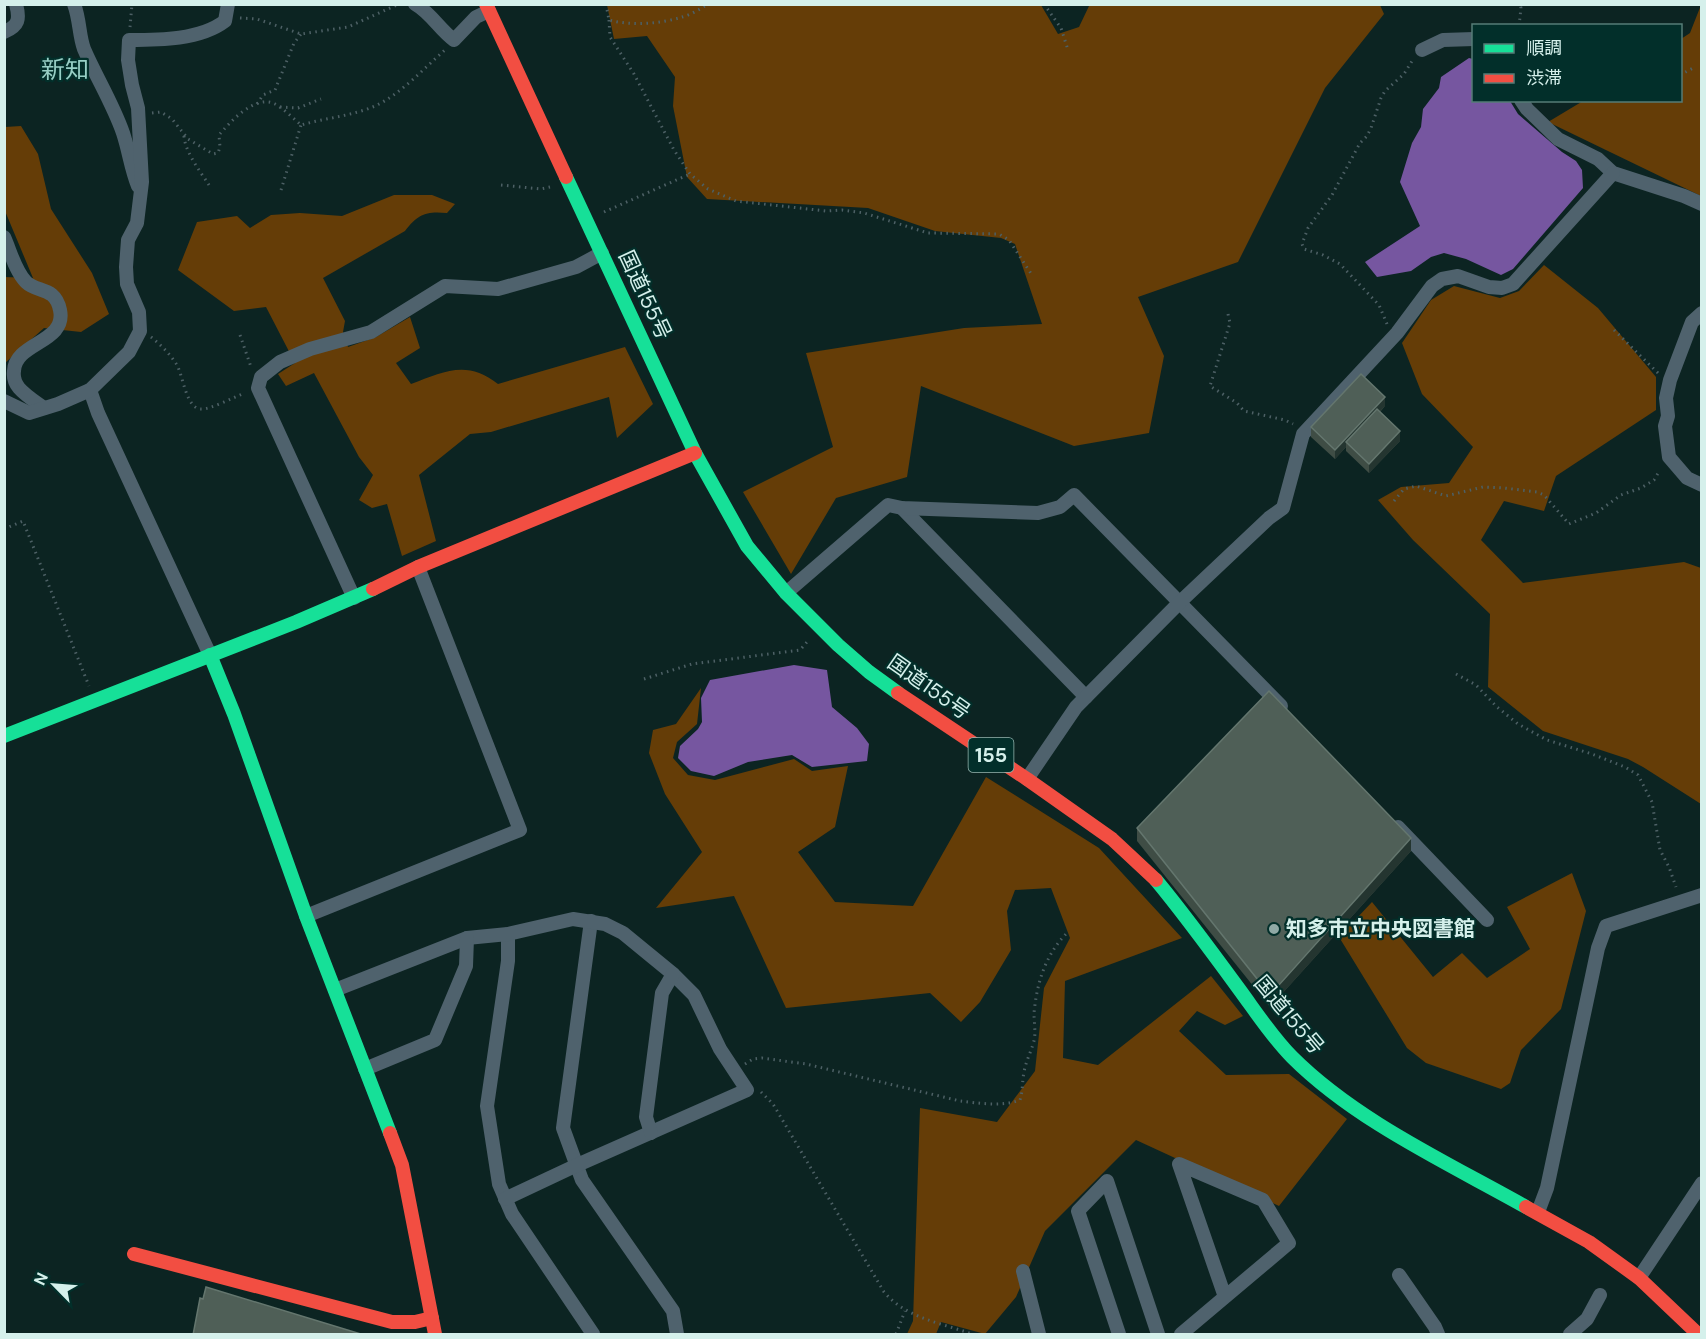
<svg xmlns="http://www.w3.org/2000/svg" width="1706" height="1339" font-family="'DM Sans','Noto Sans JP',sans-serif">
  <rect width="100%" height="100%" fill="#0c2422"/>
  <!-- green -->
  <g fill="#653d07">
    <polygon points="1380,5 1384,14 1325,88 1238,262 1138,297 1164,356 1149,433 1074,446 921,386 907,477 836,498 791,574 743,492 833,447 806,353 964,328 1042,324 1015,244 1001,238 935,231 868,208 707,199 687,177 673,106 675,77 647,36 614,39 607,5 1041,5 1058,34 1079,27 1089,6 1093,5"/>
    <polygon points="1701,5 1701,196 1548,122 1583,101 1680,100 1681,39 1690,33"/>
    <polygon points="21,126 38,154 51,209 92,273 109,314 81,332 44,328 5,363 4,277 33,278 5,211 5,127"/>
    <path d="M394 195H432L455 204 447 213C426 211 418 214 405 231L323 278 345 321 343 332 348 347 376 337 410 317 420 348 396 363 411 384C443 372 467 359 498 384L625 347 653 404 617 438 609 397 491 432 470 434 419 475 436 541 402 556 387 504 372 508 359 500 373 475 359 457 314 373 286 386 278 374 295 363 266 307 234 311 178 270 197 222 237 216 250 228 271 215 300 213 342 216Z"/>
    <polygon points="1544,265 1598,308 1656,377 1656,410 1556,476 1544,511 1504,501 1481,540 1523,583 1684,562 1701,568 1701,804 1643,767 1628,759 1543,731 1488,687 1490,614 1413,540 1378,500 1401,487 1449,483 1473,447 1422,394 1402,343 1431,300 1454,286 1500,298 1519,291"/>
    <polygon points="701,688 697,724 677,742 673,758 688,775 715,780 794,759 812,771 848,766 835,827 798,852 835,902 913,906 986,777 1099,848 1182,938 1065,981 1063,1058 1098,1065 1211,976 1243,1016 1225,1025 1197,1011 1179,1031 1226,1075 1289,1074 1347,1119 1279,1206 1136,1140 1045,1231 1016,1297 985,1334 941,1322 936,1334 907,1334 913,1321 920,1108 997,1122 1035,1071 1044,988 1070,938 1051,888 1015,890 1007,911 1011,950 980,1002 961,1022 930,993 786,1008 734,896 656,908 702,852 665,794 649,753 653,730 676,724"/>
    <polygon points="1572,873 1586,911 1561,1009 1521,1050 1510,1083 1501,1089 1426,1063 1407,1048 1339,937 1372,902 1433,977 1462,953 1487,978 1530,949 1507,907"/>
  </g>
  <!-- water -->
  <g fill="#7656a0">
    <polygon points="1469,58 1473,59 1474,100 1510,101 1518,114 1562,152 1576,161 1582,170 1583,188 1513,269 1501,275 1466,259 1444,253 1431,257 1411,271 1377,277 1365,262 1420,226 1400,182 1412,143 1421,127 1423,109 1439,88 1441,77"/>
    <polygon points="794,665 827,670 832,707 857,728 869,744 867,761 812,767 792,755 748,762 714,776 691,771 678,758 680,746 698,729 702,722 701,698 710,680"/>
  </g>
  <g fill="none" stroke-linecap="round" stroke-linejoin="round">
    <!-- path -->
    <g stroke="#4d6065" stroke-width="3" stroke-dasharray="1.5 4.5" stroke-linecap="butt">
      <path d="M606 4 609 20C631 26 660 24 682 17 691 15 700 9 708 4"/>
      <polyline points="1044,4 1061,28 1068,50"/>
      <polyline points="240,18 257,19 301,34 348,27 399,4"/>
      <polyline points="609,20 610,37 634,74 674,150 690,174 708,189 736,201 826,211 842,210 864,213 928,233 999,234 1009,240 1032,275"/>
      <polyline points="1519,26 1521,8 1520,4"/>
      <polyline points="130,27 132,4"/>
      <polyline points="1680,75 1695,67"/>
      <polyline points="257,104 263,95 275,90 294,43 301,34"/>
      <polyline points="280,107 298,108 321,99"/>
      <path d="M152 113 161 112 172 119 188 139 213 154 218 153 220 147 219 135C230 122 255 94 275 104 284 109 293 118 301 125 325 118 352 116 375 106 401 94 423 69 445 50"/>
      <path d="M184 136C185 152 200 171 209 185"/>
      <polyline points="501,185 541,189 550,187"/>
      <polyline points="281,190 301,125"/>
      <polyline points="604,212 690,174"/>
      <polyline points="1228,314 1230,323 1210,386 1237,403 1244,411 1285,420 1293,424"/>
      <polyline points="1387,324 1379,305 1340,264 1323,255 1304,249 1302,244 1308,228 1332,195 1360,143 1367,136 1371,128 1381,98 1385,91 1404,74 1412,61"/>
      <polyline points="1614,330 1658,373"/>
      <polyline points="240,335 251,367"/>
      <path d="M151 337C161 345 170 354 177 365 183 376 186 407 200 409 210 410 234 397 245 393"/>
      <polyline points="1394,501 1404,489 1416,486 1446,496 1483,487 1504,488 1537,492 1544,495 1569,524 1596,513 1621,495 1641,488 1654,480 1660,470"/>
      <polyline points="4,529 23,521 89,686"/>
      <polyline points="1456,674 1476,685 1497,707 1518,724 1547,740 1592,754 1625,767 1638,775 1652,802 1660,850 1669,867 1676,887"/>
      <polyline points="644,679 692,664 800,650 807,642"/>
      <path d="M745 1064 753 1059 762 1058 806 1064 960 1101C978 1103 1002 1107 1020 1100 1023 1091 1022 1082 1024 1072 1026 1061 1031 1052 1034 1041 1036 1033 1034 1022 1034 1013 1037 983 1045 955 1067 933"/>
      <path d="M761 1092 773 1104 884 1292C906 1318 941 1323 972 1334"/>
      <polyline points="896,1334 905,1311"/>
    </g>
    <!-- street -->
    <g stroke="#4f626d" stroke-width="14">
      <path d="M74 4C80 20 79 36 84 49 96 77 113 104 123 133 129 151 131 169 138 186"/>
      <path d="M415 4C431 13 440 30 454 40L476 17 489 11"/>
      <path d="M4 32C19 26 20 19 16 4"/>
      <polyline points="1422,50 1443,40 1474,39"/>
      <polyline points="1521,100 1527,109 1558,139 1598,159 1613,173 1684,196 1702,204"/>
      <path d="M4 237C10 250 15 271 26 282 37 293 55 286 60 310 67 343 15 342 14 371 13 378 15 383 19 388 26 396 36 402 44 408"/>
      <polyline points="1702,313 1692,322 1670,380 1666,398 1668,416 1665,426 1669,457 1687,478 1702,485"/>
      <polyline points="90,390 98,413 210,655"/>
      <path d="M4 401 29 413 58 404 90 390 129 352 140 331 139 312 127 284 126 267 128 240 137 223 142 182 138 108 132 85 128 60 129 40C160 40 200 40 225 21L228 4"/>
      <polyline points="902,508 1086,697"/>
      <polyline points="786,593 888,505 902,508 1038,513 1060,507 1074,495 1281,706"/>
      <polyline points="354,598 258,388 261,377 280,362 310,349 371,332 445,286 498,289 576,267 602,253"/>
      <polyline points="1027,779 1076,707 1180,602 1269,518 1283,508 1303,434 1397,333 1432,286 1442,279 1458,276 1489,287 1502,288 1513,284 1613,173"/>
      <polyline points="1398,827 1487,920"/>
      <polyline points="306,916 520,830 418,567"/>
      <polyline points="591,921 563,1128 582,1180 673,1311 677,1334"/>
      <polyline points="508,934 508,961 487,1106 499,1184 512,1214 593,1334"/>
      <polyline points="335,990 467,938 508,934 573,919 605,924 623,933 673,974 694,995 720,1049 747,1090 575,1166 505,1199"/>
      <polyline points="365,1069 435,1040 466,966 467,938"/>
      <polyline points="651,1133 646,1117 662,993 673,974"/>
      <polyline points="1538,1212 1547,1188 1598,948 1606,926 1702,895"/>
      <polyline points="1023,1271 1039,1334"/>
      <polyline points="1399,1275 1435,1327 1438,1334"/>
      <polyline points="1639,1278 1702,1183"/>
      <polyline points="1119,1334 1078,1211 1107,1181 1158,1334"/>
      <polyline points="1181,1334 1289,1243 1263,1200 1179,1164 1225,1297"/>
      <polyline points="1570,1334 1587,1319 1600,1295"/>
    </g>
    <!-- fast -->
    <g stroke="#16e098" stroke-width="14">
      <polyline points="566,177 695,453 747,546 786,593 838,645 869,672 898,693"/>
      <polyline points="210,655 234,714 306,916 390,1133"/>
      <polyline points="4,736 296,622 373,589"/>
      <path d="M1156 880C1185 915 1212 952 1239 989 1256 1012 1272 1037 1292 1057 1356 1121 1448 1163 1526 1207"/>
    </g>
    <!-- jam -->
    <g stroke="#f24e42" stroke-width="14">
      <polyline points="486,4 566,177"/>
      <polyline points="373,589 418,567 695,453"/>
      <polyline points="898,693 1027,779 1112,839 1156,880"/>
      <polyline points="390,1133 402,1165 435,1334"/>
      <polyline points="1526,1207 1589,1242 1639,1278 1698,1334"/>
      <polyline points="134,1254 392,1322 415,1322 432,1318"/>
    </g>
  </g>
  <!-- wall -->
  <g fill="#3f4d45">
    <polygon points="1385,406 1380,412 1400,441 1369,473 1346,451 1346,447 1335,459 1311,437 1311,427"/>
    <polygon points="1137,828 1411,851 1270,1007 1137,841"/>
  </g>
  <!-- shaded-wall -->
  <g fill="#243530">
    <polygon points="1385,397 1385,406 1349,444 1346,442 1346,447 1335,459 1335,450"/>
    <polygon points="1400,431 1400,441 1369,473 1369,464"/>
    <polygon points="1411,838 1411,851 1270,1007 1270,995"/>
  </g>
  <!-- building -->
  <g fill="#4f5f57" stroke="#64766e" stroke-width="1.5">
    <polygon points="1361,374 1385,397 1335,450 1311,427"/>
    <polygon points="1377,409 1400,431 1369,464 1346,442"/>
    <polygon points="1269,691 1411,838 1270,995 1137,828"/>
    <polygon points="206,1287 364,1335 193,1335 200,1298 203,1299"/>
  </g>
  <!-- markers -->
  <circle fill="#8fa9a5" stroke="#022f2a" stroke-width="2" cx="1274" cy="929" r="6"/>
  <g text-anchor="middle" stroke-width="4.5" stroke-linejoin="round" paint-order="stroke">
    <!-- shield labels -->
    <rect fill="#022f2a" stroke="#96b6b1" stroke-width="1.5" x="968.5" y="738" width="45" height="34" rx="4.5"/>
    <g font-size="20" font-weight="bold" fill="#d5f0eb">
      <text x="991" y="762">155</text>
    </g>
    <!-- street labels -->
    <g font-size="21" fill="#d5f0eb" stroke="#022f2a">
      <text transform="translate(645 295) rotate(65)" y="7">国道155号</text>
      <text transform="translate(929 687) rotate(35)" y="7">国道155号</text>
      <text transform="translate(1289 1015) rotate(50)" y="7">国道155号</text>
    </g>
    <!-- poi labels -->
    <g font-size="21" font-weight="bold" fill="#d5f0eb" stroke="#022f2a" text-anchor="start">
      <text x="1286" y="936">知多市立中央図書館</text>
    </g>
    <!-- quarter labels -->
    <g font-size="24" fill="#97cfc5" stroke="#022f2a">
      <text x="65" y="78">新知</text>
    </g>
  </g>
  <!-- border -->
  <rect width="1706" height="1339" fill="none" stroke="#d5f0eb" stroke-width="12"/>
  <!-- legend -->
  <rect x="1472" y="24" width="210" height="78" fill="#022f2a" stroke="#567c77" stroke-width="1.5"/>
  <rect x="1484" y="44" width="30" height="9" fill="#16e098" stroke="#567c77" stroke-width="1.5"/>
  <text x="1526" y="54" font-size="18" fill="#d5f0eb">順調</text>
  <rect x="1484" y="74" width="30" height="9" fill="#f24e42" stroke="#567c77" stroke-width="1.5"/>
  <text x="1526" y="84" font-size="18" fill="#d5f0eb">渋滞</text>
  <!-- north arrow -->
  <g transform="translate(54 1285) rotate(295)" stroke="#022f2a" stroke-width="4.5" paint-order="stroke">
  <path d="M0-4.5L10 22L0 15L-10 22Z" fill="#d5f0eb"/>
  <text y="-9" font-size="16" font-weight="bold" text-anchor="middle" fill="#d5f0eb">N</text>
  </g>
</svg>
